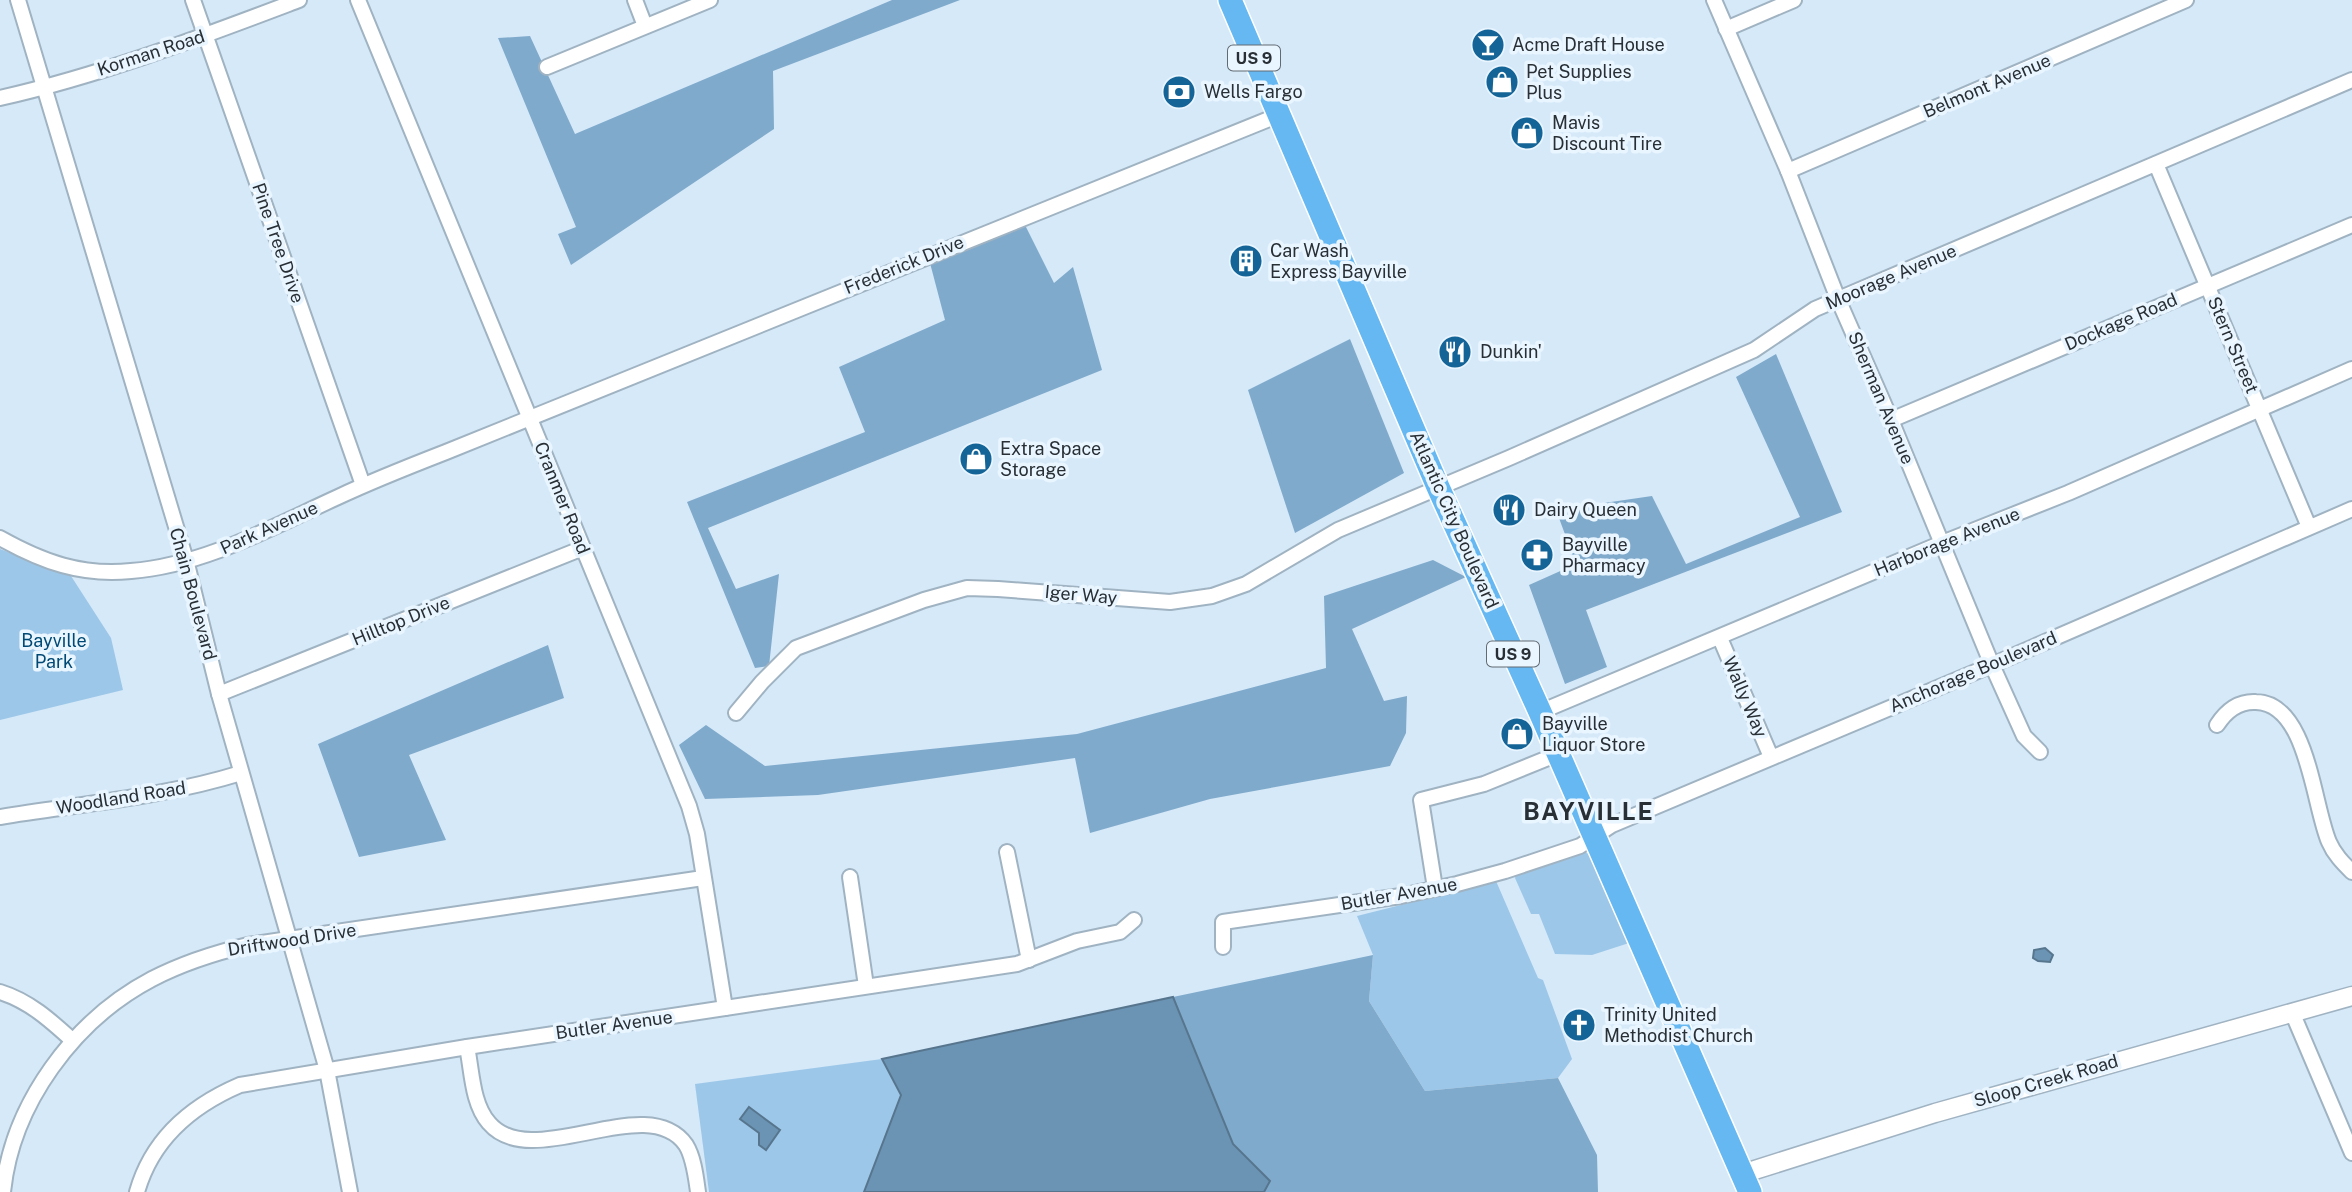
<svg xmlns="http://www.w3.org/2000/svg" width="2352" height="1192" font-family="'Public Sans',sans-serif">
  <rect width="100%" height="100%" fill="#d5e9f9"/>
  <!-- green -->
  <g fill="#9dc7e8">
    <polygon points="0,549 71,576 111,638 123,690 0,720"/>
    <polygon points="1581,852 1591,854 1629,943 1592,955 1555,954 1539,914 1531,914 1515,878 1516,875 1571,858"/>
    <polygon points="1496,881 1538,978 1543,980 1572,1059 1558,1078 1425,1091 1369,1001 1373,955 1357,916"/>
    <polygon points="882,1059 901,1095 864,1192 709,1192 695,1084"/>
  </g>
  <!-- forest -->
  <g fill="#80aacb">
    <polygon points="892,0 960,0 773,71 774,129 571,265 558,234 576,227 498,38 530,36 575,134"/>
    <polygon points="1024,223 1054,283 1073,267 1102,370 708,528 736,589 779,574 769,666 755,668 687,502 865,432 839,367 945,320 930,263"/>
    <polygon points="1350,339 1404,473 1295,533 1248,390"/>
    <polygon points="1776,354 1842,512 1586,610 1607,667 1565,684 1529,585 1576,564 1556,510 1652,496 1686,564 1800,517 1736,377"/>
    <polygon points="1433,560 1466,577 1352,629 1384,701 1407,696 1406,733 1390,766 1210,799 1090,833 1075,758 818,795 705,799 679,745 706,725 765,766 1077,734 1326,668 1324,596"/>
    <polygon points="548,645 564,698 409,755 446,840 359,857 318,744"/>
    <polygon points="1373,955 1369,1001 1425,1091 1558,1078 1597,1155 1598,1192 1264,1192 1270,1181 1233,1144 1173,997"/>
  </g>
  <!-- water -->
  <g fill="#6b94b4" stroke="#57768e" stroke-width="2">
    <polygon points="2045,948 2053,955 2050,962 2038,961 2033,958 2034,950"/>
    <polygon points="1173,997 1233,1144 1270,1181 1264,1192 864,1192 901,1095 882,1059"/>
    <polygon points="749,1107 780,1130 766,1150 759,1145 759,1133 740,1119"/>
  </g>
  <g fill="none" stroke-linecap="round" stroke-linejoin="round">
    <defs>
      <g id="minor">
        <polyline points="18,0 186,560 219,694 327,1070 350,1192"/>
        <polyline points="193,0 363,485"/>
        <polyline points="358,0 689,806 697,834 725,1008"/>
        <polyline points="635,0 645,26"/>
        <polyline points="1714,0 1788,171 1838,299 1891,420 1992,665 2024,736 2040,752"/>
        <polyline points="1726,29 1794,0"/>
        <polyline points="547,67 710,0"/>
        <path d="M0 98C102 75 201 37 299 0"/>
        <polyline points="2156,164 2309,527"/>
        <polyline points="1788,171 2186,0"/>
        <polyline points="1891,420 2352,225"/>
        <path d="M0 538C43 562 81 576 131 571 205 565 272 527 338 497 374 480 410 466 446 452 724 340 1001 227 1279 115"/>
        <polyline points="1720,638 1771,757"/>
        <polyline points="219,694 583,548"/>
        <polyline points="1540,712 1942,543 2068,493 2352,369"/>
        <polyline points="736,713 762,682 796,648 924,600 967,588 998,589 1170,602 1212,596 1246,584 1338,530 1509,458 1754,350 1815,309 2352,80"/>
        <path d="M2217 725C2226 711 2239 701 2256 702 2308 703 2313 805 2329 842 2334 854 2343 863 2352 872"/>
        <path d="M0 817C80 804 164 797 241 773"/>
        <polyline points="1007,852 1029,960"/>
        <polyline points="850,877 866,986"/>
        <polyline points="1435,888 1421,800 1484,784 1558,754"/>
        <polyline points="1223,947 1223,922 1401,896 1457,884 1505,871 1580,846 1612,825 1992,665 2352,509"/>
        <path d="M0 992C29 1001 50 1020 72 1040"/>
        <polyline points="2292,1012 2352,1153"/>
        <path d="M467 1047C472 1071 472 1104 489 1123 532 1174 647 1089 686 1145 694 1158 696 1178 698 1192"/>
        <path d="M3 1192C12 1104 74 1020 152 979 183 963 214 953 248 945L703 878"/>
        <path d="M137 1192C152 1139 191 1106 240 1085L467 1047 1017 964 1077 941 1120 932 1134 920"/>
      </g>
      <polyline id="tertiary" points="1742,1174 1935,1113 2352,996"/>
      <polyline id="trunk" points="1230,0 1438,487 1540,712 1750,1192"/>
    </defs>
    <!-- minor casing -->
    <use href="#minor" stroke="#a0b3c2" stroke-width="18"/>
    <!-- tertiary casing -->
    <use href="#tertiary" stroke="#a0b3c2" stroke-width="21"/>
    <!-- trunk casing -->
    <use href="#trunk" stroke="#fff" stroke-width="26"/>
    <!-- minor -->
    <use href="#minor" stroke="#fff" stroke-width="14"/>
    <!-- tertiary -->
    <use href="#tertiary" stroke="#fff" stroke-width="18"/>
    <!-- trunk -->
    <use href="#trunk" stroke="#66b8f2" stroke-width="23"/>
  </g>
  <!-- icons -->
  <defs>
    <symbol id="bar-disc" viewBox="-11 -11 22 22"><circle r="9.5" fill="#156497" stroke="#e9f5ff"/><path d="M-6-5H6L.8 .8V4.5H3.5V6h-7V4.5H-.8V.8Z" fill="#fff"/></symbol>
    <symbol id="shop-disc" viewBox="-11 -11 22 22"><circle r="9.5" fill="#156497" stroke="#e9f5ff"/><path d="M-5-2.5h2.3a2.7 3.5 0 0 1 5.4 0H5L5.5 6h-11ZM-1.5-2.5h3a1.5 2.3 0 0 0-3 0Z" fill="#fff"/></symbol>
    <symbol id="bank-disc" viewBox="-11 -11 22 22"><circle r="9.5" fill="#156497" stroke="#e9f5ff"/><path d="M-6-4H6V4H-6ZM0-2.3a2.3 2.3 0 1 0 0 4.6a2.3 2.3 0 1 0 0-4.6Z" fill="#fff"/></symbol>
    <symbol id="building-disc" viewBox="-11 -11 22 22"><circle r="9.5" fill="#156497" stroke="#e9f5ff"/><path d="M-4-6H4V6H1V3H-1V6H-4ZM-2.5-4.3h1.7v1.8h-1.7ZM.8-4.3h1.7v1.8H.8ZM-2.5-1h1.7V.8h-1.7ZM.8-1h1.7V.8H.8Z" fill="#fff"/></symbol>
    <symbol id="restaurant-disc" viewBox="-11 -11 22 22"><circle r="9.5" fill="#156497" stroke="#e9f5ff"/><path d="M-5-6h1v4h1v-4h1v4h1v-4h1v5L-1.5 .5V6h-2V.5L-5-1ZM5-6V6H3V1.5H1.5Q1.5-4 5-6Z" fill="#fff"/></symbol>
    <symbol id="pharmacy-disc" viewBox="-11 -11 22 22"><circle r="9.5" fill="#156497" stroke="#e9f5ff"/><path d="M-2-6h4v4h4v4h-4v4h-4v-4h-4v-4h4Z" fill="#fff"/></symbol>
    <symbol id="church-disc" viewBox="-11 -11 22 22"><circle r="9.5" fill="#156497" stroke="#e9f5ff"/><path d="M-1.2-6h2.4v3.5h3.3v2.4h-3.3V6h-2.4V-.1h-3.3v-2.4h3.3Z" fill="#fff"/></symbol>
  </defs>
  <g fill-rule="evenodd">
    <use href="#bar-disc" x="1469" y="26" width="38" height="38"/>
    <use href="#shop-disc" x="1483" y="63" width="38" height="38"/>
    <use href="#bank-disc" x="1160" y="73" width="38" height="38"/>
    <use href="#shop-disc" x="1508" y="114" width="38" height="38"/>
    <use href="#building-disc" x="1227" y="242" width="38" height="38"/>
    <use href="#restaurant-disc" x="1436" y="333" width="38" height="38"/>
    <use href="#shop-disc" x="957" y="440" width="38" height="38"/>
    <use href="#restaurant-disc" x="1490" y="491" width="38" height="38"/>
    <use href="#pharmacy-disc" x="1518" y="536" width="38" height="38"/>
    <use href="#shop-disc" x="1498" y="715" width="38" height="38"/>
    <use href="#church-disc" x="1560" y="1006" width="38" height="38"/>
  </g>
  <g text-anchor="middle" stroke-width="7" stroke-linejoin="round" paint-order="stroke">
    <!-- shield labels -->
    <g fill="#e9f5ff" stroke="#626a72" stroke-width="2">
      <rect x="1228" y="45.5" width="52" height="25" rx="5"/>
      <rect x="1487" y="641.5" width="52" height="25" rx="5"/>
    </g>
    <g font-size="16" font-weight="bold" fill="#282f35">
      <text x="1254" y="64">US 9</text>
      <text x="1513" y="660">US 9</text>
    </g>
    <!-- poi labels -->
    <g font-size="18" fill="#282f35" stroke="#e9f5ff" text-anchor="start">
      <text x="1512" y="51">Acme Draft House</text>
      <text x="1526" y="78">Pet Supplies<tspan x="1526" dy="21">Plus</tspan></text>
      <text x="1204" y="98">Wells Fargo</text>
      <text x="1552" y="129">Mavis<tspan x="1552" dy="21">Discount Tire</tspan></text>
      <text x="1270" y="257">Car Wash<tspan x="1270" dy="21">Express Bayville</tspan></text>
      <text x="1480" y="358">Dunkin'</text>
      <text x="1000" y="455">Extra Space<tspan x="1000" dy="21">Storage</tspan></text>
      <text x="1534" y="516">Dairy Queen</text>
      <text x="1562" y="551">Bayville<tspan x="1562" dy="21">Pharmacy</tspan></text>
      <text x="1542" y="730">Bayville<tspan x="1542" dy="21">Liquor Store</tspan></text>
      <text x="1604" y="1021">Trinity United<tspan x="1604" dy="21">Methodist Church</tspan></text>
    </g>
    <!-- street labels -->
    <g font-size="18" fill="#282f35" stroke="#e9f5ff">
      <text transform="translate(151 53) rotate(-18)" y="6">Korman Road</text>
      <text transform="translate(1987 86) rotate(-23)" y="6">Belmont Avenue</text>
      <text transform="translate(278 243) rotate(71)" y="6">Pine Tree Drive</text>
      <text transform="translate(904 265) rotate(-22)" y="6">Frederick Drive</text>
      <text transform="translate(1891 277) rotate(-23)" y="6">Moorage Avenue</text>
      <text transform="translate(2121 322) rotate(-23)" y="6">Dockage Road</text>
      <text transform="translate(2233 345) rotate(67)" y="6">Stern Street</text>
      <text transform="translate(1881 398) rotate(67)" y="6">Sherman Avenue</text>
      <text transform="translate(562 498) rotate(68)" y="6">Cranmer Road</text>
      <text transform="translate(1454 520) rotate(66)" y="6">Atlantic City Boulevard</text>
      <text transform="translate(269 528) rotate(-24)" y="6">Park Avenue</text>
      <text transform="translate(1947 542) rotate(-22)" y="6">Harborage Avenue</text>
      <text transform="translate(193 594) rotate(75)" y="6">Chain Boulevard</text>
      <text transform="translate(1081 595) rotate(5)" y="6">Iger Way</text>
      <text transform="translate(401 621) rotate(-22)" y="6">Hilltop Drive</text>
      <text transform="translate(1973 672) rotate(-23)" y="6">Anchorage Boulevard</text>
      <text transform="translate(1745 697) rotate(67)" y="6">Wally Way</text>
      <text transform="translate(121 798) rotate(-9)" y="6">Woodland Road</text>
      <text transform="translate(1399 894) rotate(-10)" y="6">Butler Avenue</text>
      <text transform="translate(292 940) rotate(-9)" y="6">Driftwood Drive</text>
      <text transform="translate(614 1025) rotate(-8)" y="6">Butler Avenue</text>
      <text transform="translate(2046 1081) rotate(-16)" y="6">Sloop Creek Road</text>
    </g>
    <!-- park labels -->
    <g font-size="18" fill="#004974" stroke="#e9f5ff">
      <text x="54" y="647">Bayville<tspan x="54" dy="21">Park</tspan></text>
    </g>
    <!-- district labels -->
    <g font-size="24" font-weight="bold" letter-spacing="2" fill="#282f35" stroke="#e9f5ff">
      <text x="1589" y="820">BAYVILLE</text>
    </g>
  </g>
</svg>
